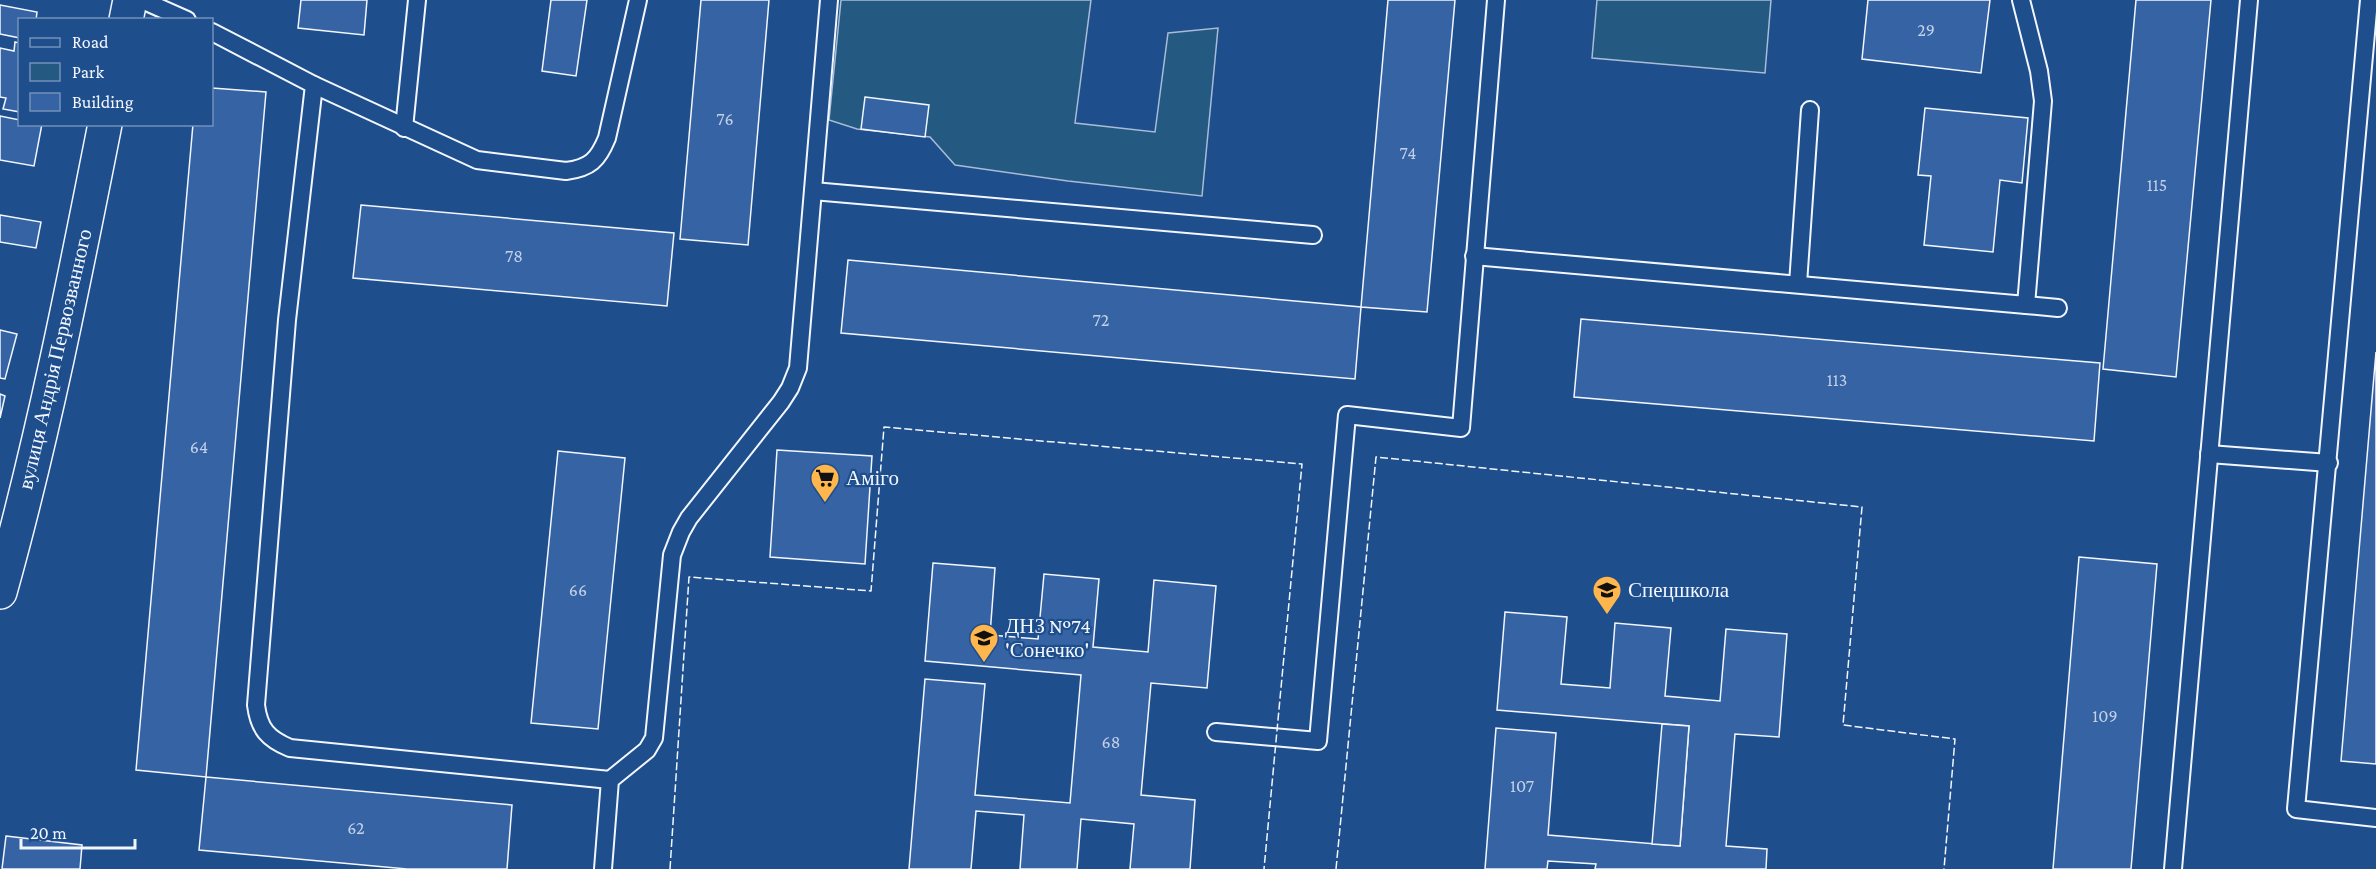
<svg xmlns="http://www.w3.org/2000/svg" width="2376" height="869" viewBox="0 0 2376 869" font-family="'Crimson Pro',serif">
<rect width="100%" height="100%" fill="#1f4e8c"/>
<g fill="#245a82" stroke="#a8bbd7" stroke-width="1.5">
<polygon points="841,0 1091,0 1075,123 1155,132 1168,33 1218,28 1202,196 1068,181 955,165 930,137 857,129 829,120"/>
<polygon points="1597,0 1771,0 1765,73 1592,58"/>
</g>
<g fill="#3563a3" stroke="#f2f6ff" stroke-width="1.5">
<polygon points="301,0 367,0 364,35 298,28"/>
<polygon points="551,0 587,0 576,76 542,71"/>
<polygon points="701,0 769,0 748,245 680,239"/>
<polygon points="1388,0 1455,0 1427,312 1361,307"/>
<polygon points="1868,0 1990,0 1981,73 1862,59"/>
<polygon points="2136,0 2211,0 2176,377 2103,369"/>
<polygon points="0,5 37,12 36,20 20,20 20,38 0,34"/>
<polygon points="15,42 20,43 20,112 3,109 6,98 0,97 0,48 14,51"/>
<polygon points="212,88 266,92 206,777 136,770 193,124 212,124"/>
<polygon points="865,97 929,105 925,137 861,129"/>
<polygon points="1925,108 2028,118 2022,183 2000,180 1993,252 1924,245 1931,176 1918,175"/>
<polygon points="0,116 20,120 20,124 42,124 34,166 0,160"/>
<polygon points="361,205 674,233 667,306 353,278"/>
<polygon points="0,215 41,222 36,248 0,242"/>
<polygon points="848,260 1361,307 1355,379 841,333"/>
<polygon points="1581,319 2100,363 2094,441 1574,397"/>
<polygon points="0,330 17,334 5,379 0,378"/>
<polygon points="2376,352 2376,764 2341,761"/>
<polygon points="0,394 5,396 0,418"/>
<polygon points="777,450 872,456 865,564 770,557"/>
<polygon points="558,451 625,458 598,729 531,723"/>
<polygon points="2079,557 2157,564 2131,869 2053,869"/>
<polygon points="933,563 995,568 990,635 1038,639 1044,574 1099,579 1093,647 1148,652 1154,580 1216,586 1207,688 1151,683 1141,795 1195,800 1190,869 1130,869 1134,824 1081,819 1077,869 1020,869 1024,815 976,811 971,869 909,869 925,679 985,684 975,795 1070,803 1081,675 925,661"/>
<polygon points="1505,612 1567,617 1561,684 1610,688 1615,623 1671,628 1665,696 1720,701 1726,629 1787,634 1779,737 1735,734 1726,846 1767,849 1766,869 1595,869 1596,864 1548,861 1547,869 1485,869 1496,728 1556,733 1548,835 1680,846 1689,726 1497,710"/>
<polygon points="1662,724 1689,726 1680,846 1652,844"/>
<polygon points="206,777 512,805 507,869 407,869 199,850"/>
<polygon points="6,836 82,845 80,869 2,869"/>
</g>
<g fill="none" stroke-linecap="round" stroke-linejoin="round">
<g stroke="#f2f6ff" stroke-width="20">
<g id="lane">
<polyline points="142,0 187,20"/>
<polyline points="2369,0 2296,809 2376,818"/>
<path d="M212,32L314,85L287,320L256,705C259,729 268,739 290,748L610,780"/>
<path d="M314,85L477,160L566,171C590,168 598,160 607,138L638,0"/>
<polyline points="404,128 417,0"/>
<polyline points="813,191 1313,235"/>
<polyline points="1474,256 2026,305 2043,101 2039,71 2021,0"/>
<polyline points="1798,284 1810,110"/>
<polyline points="2026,305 2058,308"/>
<polyline points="2209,454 2329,463"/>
<polyline points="1216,732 1318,741 1347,415 1461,428 1496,0"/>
<polyline points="603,869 610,780 647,750 654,738 672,555 681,532 689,518 781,402 790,388 798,368 829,0"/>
<polyline points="2173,869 2249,0"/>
</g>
</g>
<g stroke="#f2f6ff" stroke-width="36">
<g id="secondary">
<polyline points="126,20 130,0"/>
<path d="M0,592C43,438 74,281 105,124"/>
</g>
</g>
<use href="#lane" stroke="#1f4e8c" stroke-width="16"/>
<use href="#secondary" stroke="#1f4e8c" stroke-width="33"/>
<g stroke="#f2f6ff" stroke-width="1.5" stroke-dasharray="8 3" stroke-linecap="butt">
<polyline points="670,869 689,577 871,591 884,427 1302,464 1264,869"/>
<polyline points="1336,869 1376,457 1862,507 1843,725 1955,739 1944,869"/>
</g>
</g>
<defs>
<g id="supermarket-pin" transform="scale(1.5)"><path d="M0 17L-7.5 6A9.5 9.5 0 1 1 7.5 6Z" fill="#ffb74d" stroke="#1f4e8c"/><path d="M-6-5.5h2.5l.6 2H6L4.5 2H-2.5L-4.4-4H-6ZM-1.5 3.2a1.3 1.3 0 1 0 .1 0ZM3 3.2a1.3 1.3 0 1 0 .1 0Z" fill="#111"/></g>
<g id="school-pin" transform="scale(1.5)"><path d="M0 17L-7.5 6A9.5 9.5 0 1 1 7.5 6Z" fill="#ffb74d" stroke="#1f4e8c"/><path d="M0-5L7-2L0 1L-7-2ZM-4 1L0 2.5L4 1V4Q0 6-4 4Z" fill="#111"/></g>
</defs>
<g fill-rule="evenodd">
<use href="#supermarket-pin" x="825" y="478"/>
<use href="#school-pin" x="1607" y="590"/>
<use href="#school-pin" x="984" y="638"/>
</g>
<g text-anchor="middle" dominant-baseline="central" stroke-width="4.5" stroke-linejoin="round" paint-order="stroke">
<g font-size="18" fill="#c3d1e8">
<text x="1926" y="30">29</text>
<text x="725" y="119">76</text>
<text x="1408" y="153">74</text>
<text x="2157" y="185">115</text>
<text x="514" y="256">78</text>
<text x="1101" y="320">72</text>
<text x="1837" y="380">113</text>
<text x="199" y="447">64</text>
<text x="578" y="590">66</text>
<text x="2105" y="716">109</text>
<text x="1111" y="742">68</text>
<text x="1522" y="786">107</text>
<text x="356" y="828">62</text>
</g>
<g font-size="21" fill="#f2f6ff" stroke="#1f4e8c">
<text transform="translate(55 359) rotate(-77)">вулиця Андрія Первозванного</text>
</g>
<g font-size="21" fill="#f2f6ff" stroke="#1f4e8c" text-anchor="start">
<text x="846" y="478">Аміго</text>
<text x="1628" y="590">Спецшкола</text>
<text x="1005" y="626">ДНЗ №74<tspan x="1005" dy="24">'Сонечко'</tspan></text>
</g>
</g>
<rect x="18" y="18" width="195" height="108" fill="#1f4e8c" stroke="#7391ba" stroke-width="1.5"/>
<rect x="30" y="38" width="30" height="9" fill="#1f4e8c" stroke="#7391ba" stroke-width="1.5"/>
<text x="72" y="48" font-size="18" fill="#f2f6ff">Road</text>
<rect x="30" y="63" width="30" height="18" fill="#245a82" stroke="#7391ba" stroke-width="1.5"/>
<text x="72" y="78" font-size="18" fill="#f2f6ff">Park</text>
<rect x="30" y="93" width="30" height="18" fill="#3563a3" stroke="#7391ba" stroke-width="1.5"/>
<text x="72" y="108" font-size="18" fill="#f2f6ff">Building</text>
<path d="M21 839v9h114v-9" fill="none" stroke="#f2f6ff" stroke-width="3"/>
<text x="30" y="839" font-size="18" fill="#f2f6ff" stroke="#1f4e8c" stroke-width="4.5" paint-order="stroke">20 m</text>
</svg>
